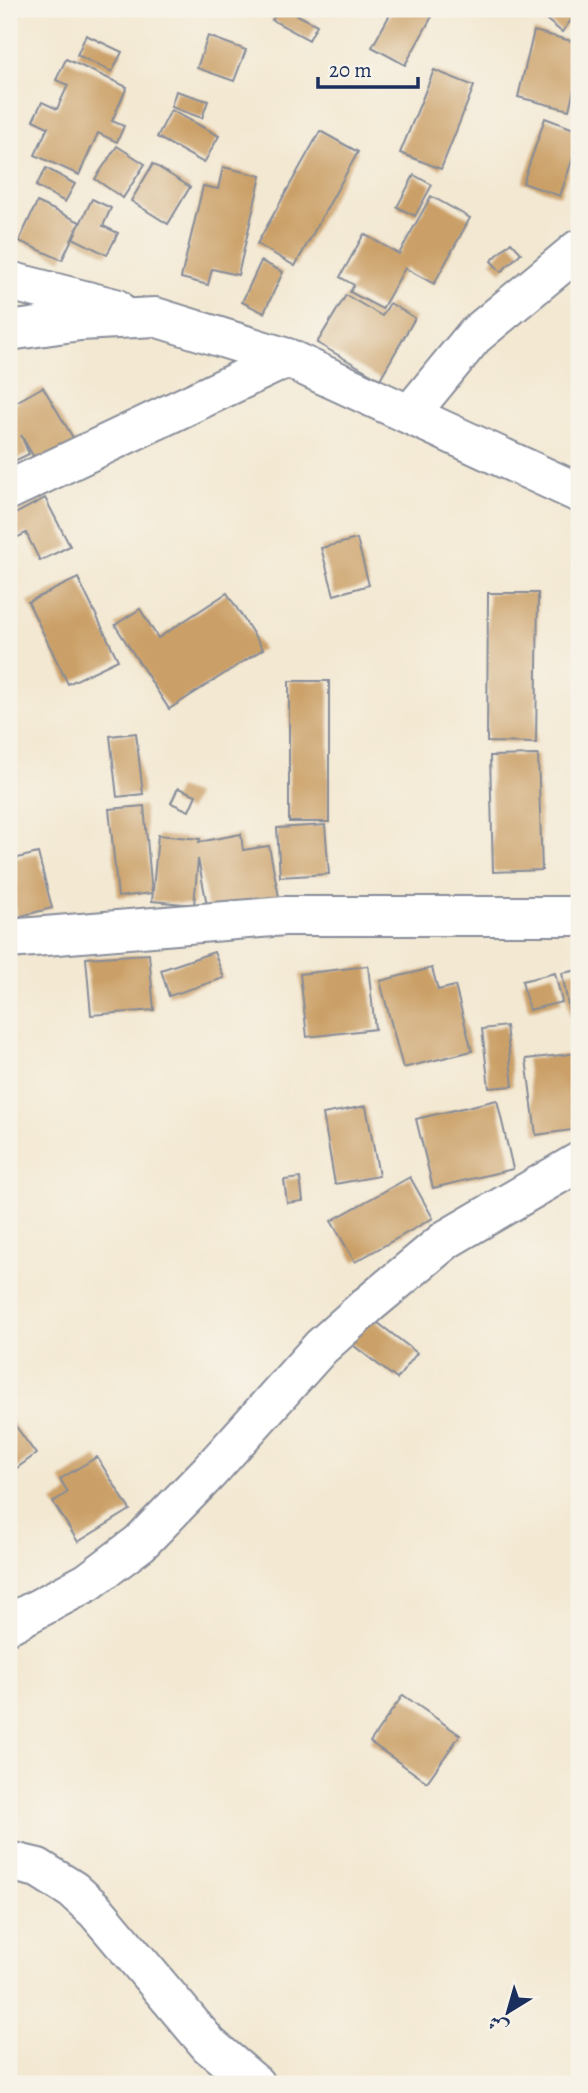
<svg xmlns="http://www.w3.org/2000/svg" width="588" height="2093" viewBox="0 0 588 2093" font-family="Alegreya,Amiri,serif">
<rect width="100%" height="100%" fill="#f7f3e8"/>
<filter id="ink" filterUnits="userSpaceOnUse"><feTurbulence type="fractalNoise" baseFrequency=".0143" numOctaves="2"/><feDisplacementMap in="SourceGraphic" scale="14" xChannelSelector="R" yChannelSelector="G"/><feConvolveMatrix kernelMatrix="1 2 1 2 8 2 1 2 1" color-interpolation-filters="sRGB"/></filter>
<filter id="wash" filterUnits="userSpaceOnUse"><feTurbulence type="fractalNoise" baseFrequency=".00686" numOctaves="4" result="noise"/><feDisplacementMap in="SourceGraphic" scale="28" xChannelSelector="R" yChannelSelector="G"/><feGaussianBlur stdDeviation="1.57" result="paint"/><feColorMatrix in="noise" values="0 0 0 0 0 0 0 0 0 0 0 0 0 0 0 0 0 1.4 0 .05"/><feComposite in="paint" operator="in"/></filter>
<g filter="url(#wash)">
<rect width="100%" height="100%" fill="#f3e8d2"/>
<g id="blocks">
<g fill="#cba067">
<polygon points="279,9 286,9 317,25 309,40 272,20"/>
<polygon points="393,9 435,11 405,65 372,47"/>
<polygon points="539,9 575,9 578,11 562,32 537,12"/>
<polygon points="534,31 579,43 579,69 569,110 518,97"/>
<polygon points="86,35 122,52 112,72 77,55"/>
<polygon points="208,36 246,50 234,81 197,68"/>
<polygon points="66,59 127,87 112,121 124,126 117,142 98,133 79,175 35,155 48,127 33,120 42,102 57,109 68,85 56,80"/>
<polygon points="434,70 474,86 441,169 400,153"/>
<polygon points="176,91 208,101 202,118 171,107"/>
<polygon points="171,110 219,136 204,163 157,137"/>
<polygon points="545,118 579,131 579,140 560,196 523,183"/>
<polygon points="320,131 358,152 295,266 257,244"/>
<polygon points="117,146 145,164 123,198 95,179"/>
<polygon points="153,164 190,187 168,224 131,201"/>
<polygon points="223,167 261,176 238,275 212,269 208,285 181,278 203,186 218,189"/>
<polygon points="46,168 75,184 65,202 36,186"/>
<polygon points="414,175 432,185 415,216 397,207"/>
<polygon points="431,196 470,218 434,284 405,268 382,309 350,292 354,285 340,277 364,234 399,254"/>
<polygon points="92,199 111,208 103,226 118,233 107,255 73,238"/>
<polygon points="37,202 80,222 62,260 19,241"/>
<polygon points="511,242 521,253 501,272 491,261"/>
<polygon points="261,261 283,272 264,313 242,302"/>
<polygon points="346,295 382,316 390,303 415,318 380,379 317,343"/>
<polygon points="43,387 85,458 47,480 21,435 29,454 14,461 25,484 9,492 9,406"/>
<polygon points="45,498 70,546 40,561 26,533 14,539 9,529 9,517"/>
<polygon points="357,539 369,585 334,595 321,548"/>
<polygon points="78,578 118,660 68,684 28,602"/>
<polygon points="227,593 263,649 169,709 115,625 140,609 158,638"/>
<polygon points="488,593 538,593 536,743 487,742"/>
<rect x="289" y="681" width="40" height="141"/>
<polygon points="136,733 143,794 117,797 110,736"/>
<polygon points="538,755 542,870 493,872 490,756"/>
<polygon points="577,755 579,755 579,791 576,791"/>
<polygon points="178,788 196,795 189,811 171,803"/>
<polygon points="144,806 152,893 118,897 109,809"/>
<polygon points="325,825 329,874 280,877 277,828"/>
<polygon points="241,834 243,850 269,846 279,897 208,910 198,859 194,905 152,901 158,835 200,839 199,842"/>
<polygon points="38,853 52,908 17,917 9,885 9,860"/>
<polygon points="214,952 224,978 169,996 161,970"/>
<polygon points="149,954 154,1010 91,1015 86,958"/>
<polygon points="368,966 375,1029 307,1037 300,974"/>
<polygon points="432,968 438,990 455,986 472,1051 403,1068 380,981"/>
<polygon points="579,970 579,1026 572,1027 562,973"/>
<polygon points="555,973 562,1002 529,1010 522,981"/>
<polygon points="506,1026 513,1086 489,1088 482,1029"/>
<polygon points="579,1053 579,1129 536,1135 526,1059"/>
<polygon points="497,1100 513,1169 433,1188 416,1119"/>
<polygon points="366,1106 379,1176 335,1184 323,1114"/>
<polygon points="410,1177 433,1218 355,1262 331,1221"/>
<polygon points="300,1178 303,1201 287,1203 284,1180"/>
<polygon points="369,1316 417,1353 397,1379 349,1342"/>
<polygon points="9,1417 36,1454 14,1470 9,1463"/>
<polygon points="97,1457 130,1510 78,1542 53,1502 68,1492 60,1479"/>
<polygon points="403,1695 460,1735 427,1782 370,1742"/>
</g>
</g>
</g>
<g filter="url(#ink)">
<use href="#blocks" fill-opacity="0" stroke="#878c98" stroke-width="2"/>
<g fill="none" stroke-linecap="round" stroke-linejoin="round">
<g stroke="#878c98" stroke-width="42">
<g id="minor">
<polyline points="9,281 115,308"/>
<polyline points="9,331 80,321 155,317 287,358 579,493"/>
<polyline points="410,414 474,336 579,249"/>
<polyline points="9,490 287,358"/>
<polyline points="9,939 285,916 579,916"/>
<polyline points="9,1624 88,1582 140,1543 209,1472 321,1347 369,1304 447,1239 579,1162"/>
<polyline points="9,1861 38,1868 73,1890 96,1911 209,2045 255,2084"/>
</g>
</g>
<use href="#minor" stroke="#fff" stroke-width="38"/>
</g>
</g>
<rect width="588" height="2093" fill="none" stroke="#f7f3e8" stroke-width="35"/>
<g transform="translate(508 2012) rotate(217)" stroke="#f7f3e8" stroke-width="5" paint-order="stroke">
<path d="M0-5L12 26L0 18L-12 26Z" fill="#1b2f5e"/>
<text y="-10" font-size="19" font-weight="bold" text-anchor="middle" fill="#1b2f5e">ش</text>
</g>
<path d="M318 77v10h100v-10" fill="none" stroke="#1b2f5e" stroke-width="3.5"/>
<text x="329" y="77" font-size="21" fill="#1b2f5e" stroke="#f7f3e8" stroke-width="5" paint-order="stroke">20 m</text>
</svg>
